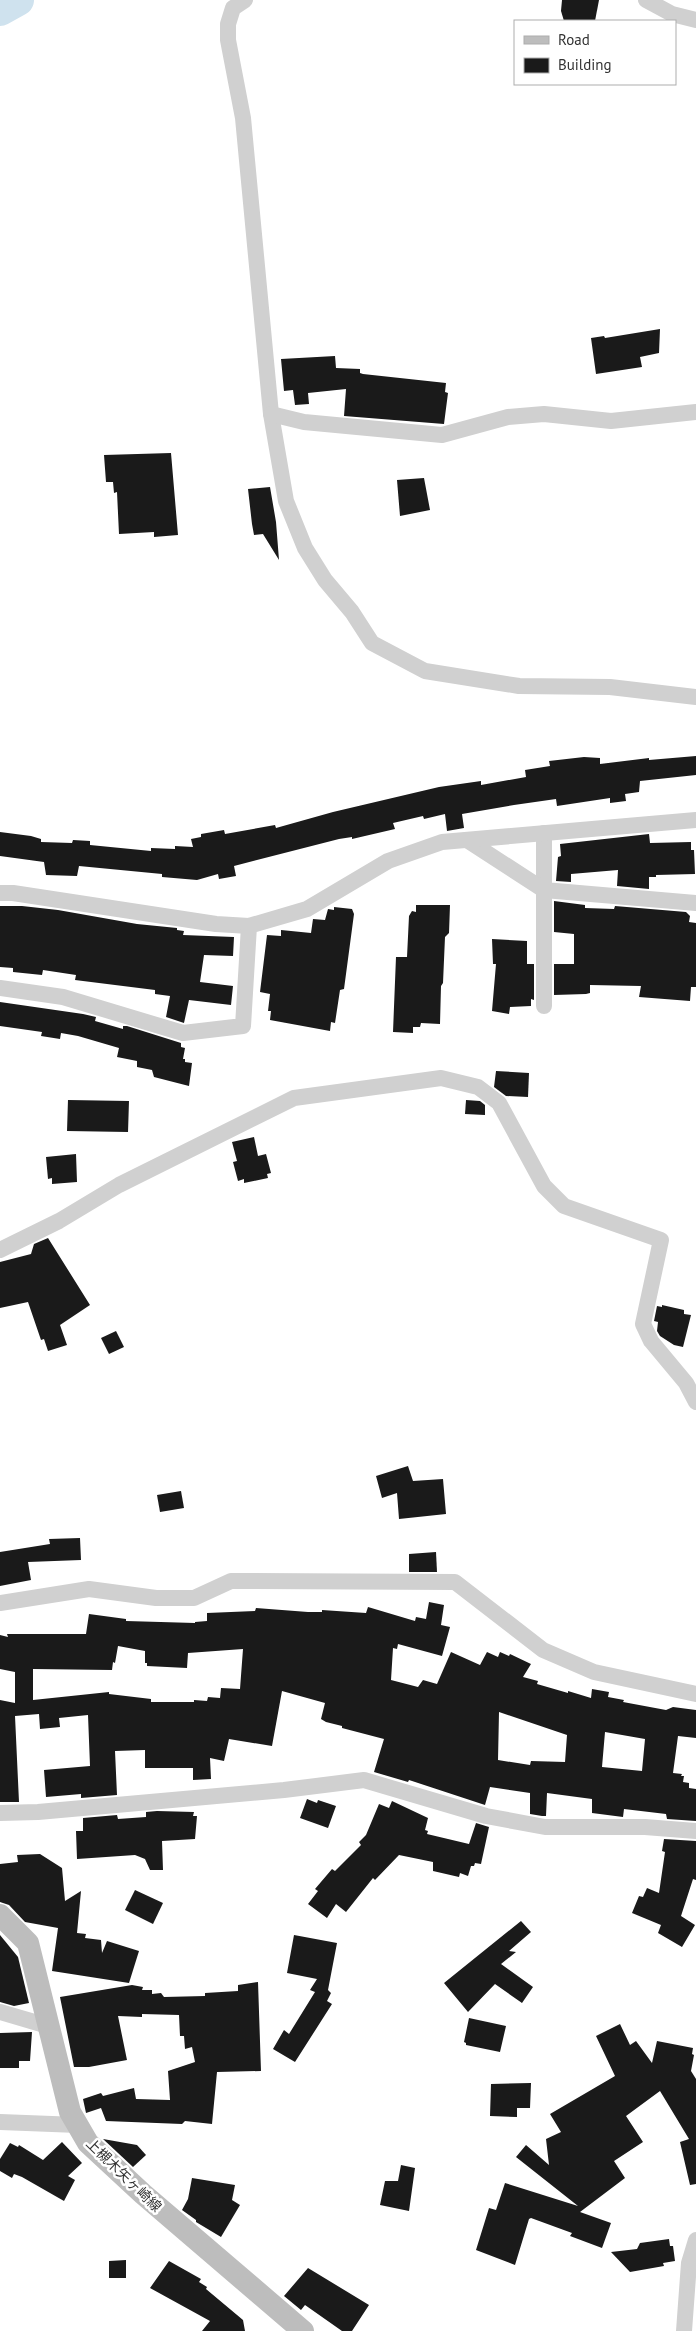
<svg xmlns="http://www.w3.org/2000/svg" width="696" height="2331" viewBox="0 0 696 2331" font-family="'PT Sans','Noto Sans JP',sans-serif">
<rect width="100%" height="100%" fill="#fff"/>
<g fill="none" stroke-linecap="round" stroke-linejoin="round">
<polyline stroke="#cfe2ee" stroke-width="32" points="0,10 18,0"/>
</g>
<g fill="#1a1a1a" fill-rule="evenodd">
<polygon points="562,0 599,0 595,21 564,21 561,11"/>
<polygon points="660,329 659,353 640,357 642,367 596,374 591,338 604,336 605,338"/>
<polygon points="335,356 336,368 360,369 360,373 363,374 446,383 445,392 448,393 444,424 344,416 346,389 308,393 309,404 295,405 293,390 284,391 281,359"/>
<polygon points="171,453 178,535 154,537 154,532 119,534 117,492 114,493 113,482 106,482 104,455"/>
<polygon points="424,478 430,510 400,516 397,480"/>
<polygon points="270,487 276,522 279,560 263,534 254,535 252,524 248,489"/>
<polygon points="696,756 696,775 640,781 639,792 625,794 626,801 610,803 610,798 557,806 556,799 514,805 462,814 464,828 447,831 445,814 424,819 423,816 393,823 395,829 352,839 352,837 339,839 234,866 236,876 219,879 218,874 197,880 162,877 162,874 79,866 77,876 46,875 44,862 0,856 0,832 31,836 41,839 41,842 72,843 73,840 90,841 90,845 151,851 151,848 175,849 175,846 193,847 191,839 201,837 201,834 224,830 225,834 275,825 276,828 333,812 439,787 481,781 481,785 526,777 525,770 550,766 549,761 584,757 600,758 600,764 649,758 649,760"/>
<polygon points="649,834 650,843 691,842 691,850 694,850 695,874 656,875 656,877 649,877 649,889 617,886 618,870 571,874 571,882 556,881 558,857 561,856 560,844"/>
<polygon points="554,901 585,905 585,908 614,909 615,906 686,912 690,916 689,922 696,923 696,987 691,987 690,1001 639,997 641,986 590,985 590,993 586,994 554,995 554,964 574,964 574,934 554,932"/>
<polygon points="416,905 450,905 449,933 445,937 443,983 441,986 440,1024 421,1023 420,1027 413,1027 413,1033 393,1032 396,957 407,957 409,916 412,911 416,912"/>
<polygon points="0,906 22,906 58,910 137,924 177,928 177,930 184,931 183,935 234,937 233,956 204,955 200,982 233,986 231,1005 189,1000 184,1023 166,1017 170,996 155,994 155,990 75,980 76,975 43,970 42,975 13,972 13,968 0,967"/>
<polygon points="334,907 352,909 354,914 344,989 340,990 335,1023 331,1022 330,1031 270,1020 271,1011 268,1011 270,994 260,992 267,935 281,936 281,930 311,933 313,919 325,920 328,909 334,910"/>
<polygon points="492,939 527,941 527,964 534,964 534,1000 531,999 531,1006 510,1007 509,1014 492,1011 496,964 493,964"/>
<polygon points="0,1002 83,1014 96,1017 95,1021 123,1029 123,1026 127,1026 181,1043 181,1047 185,1048 183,1059 185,1059 185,1062 192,1063 189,1086 154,1077 152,1070 137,1067 137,1061 117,1057 119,1048 78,1036 61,1033 60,1039 41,1036 42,1032 0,1026"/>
<polygon points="496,1071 529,1073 528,1097 506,1096 494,1087"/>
<polygon points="68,1100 129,1101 128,1132 67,1131"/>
<polygon points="466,1100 480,1101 485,1105 485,1115 465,1114"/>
<polygon points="254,1137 258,1156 266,1154 271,1173 267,1174 268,1178 244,1183 244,1179 238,1181 233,1162 237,1161 232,1142"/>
<polygon points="76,1154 77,1182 52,1184 52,1178 48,1179 46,1157"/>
<polygon points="48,1238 90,1305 60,1325 67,1345 48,1351 44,1339 41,1340 28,1302 0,1308 0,1262 31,1254 34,1244"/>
<polygon points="662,1305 684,1310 684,1314 691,1315 683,1347 674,1345 660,1336 657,1331 658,1322 654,1321 657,1306 662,1307"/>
<polygon points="116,1331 124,1347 109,1354 101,1338"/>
<polygon points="408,1466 413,1481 443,1479 446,1514 399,1519 397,1493 382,1498 376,1476"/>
<polygon points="181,1491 184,1508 160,1512 157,1495"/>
<polygon points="80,1538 81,1560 28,1562 31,1580 0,1586 0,1552 50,1544 49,1539"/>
<polygon points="436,1552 437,1572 409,1572 409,1554"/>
<path d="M429,1602L444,1605L441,1625L450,1627L442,1656L398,1644L397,1649L393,1648L391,1680L418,1687L423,1680L437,1684L451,1652L480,1665L487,1652L498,1657L500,1652L509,1656L510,1654L531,1664L523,1677L538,1681L537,1684L568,1693V1691L591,1698L592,1689L609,1692L608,1697L624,1700L623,1702L666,1710L673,1707L696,1710V1738L678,1736L673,1773L682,1774L681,1776H684L683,1782L689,1783V1788L696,1789V1821L667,1819L666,1814L624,1809L623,1817L592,1813V1799L547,1793L546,1816H542L530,1814V1793L490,1787L485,1805L409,1780L408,1782L374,1772L384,1739L342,1728V1726L326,1722L321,1719L325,1703L282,1691L272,1746L229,1739L224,1761L210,1758L211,1779L193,1780V1768H145V1750L115,1751L117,1795L81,1798V1794L46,1797L44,1770L90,1766L88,1715L59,1718L60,1727L40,1729L39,1714L15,1716L19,1802H0V1700L15,1703V1672L0,1669V1635L8,1637L7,1634H86L89,1614L126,1619V1621L195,1623V1622L207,1621V1613L255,1611L256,1608L308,1612H322V1610L366,1613L368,1607L415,1621L416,1617L426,1619ZM118,1646L145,1651V1663H147V1666L187,1668L188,1653L243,1649L240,1689L221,1688L220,1698L208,1697L207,1701L194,1700V1702H151V1699L109,1694V1692L33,1700V1669L112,1670L113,1662L115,1663ZM499,1712L567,1735L565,1762L531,1761L530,1765L498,1760ZM605,1732L645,1739L642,1771L602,1767Z"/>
<polygon points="307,1799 317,1803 318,1800 336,1806 328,1828 300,1818"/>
<polygon points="392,1801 428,1818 425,1830 428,1831 427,1834 469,1844 476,1823 489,1827 481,1864 475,1863 474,1866 471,1866 468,1876 460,1873 459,1877 433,1871 433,1862 399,1855 375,1880 373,1878 346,1912 336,1904 327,1918 308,1904 318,1891 315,1889 332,1869 335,1871 361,1845 359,1842 366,1835 379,1804 389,1808"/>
<polygon points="157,1811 194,1812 193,1816 197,1816 195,1839 162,1841 163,1870 150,1870 145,1859 135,1855 77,1859 76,1831 83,1831 83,1818 117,1815 118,1819 146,1817 146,1812"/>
<polygon points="664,1839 696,1841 696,1880 693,1879 681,1916 695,1925 682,1947 658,1933 661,1925 632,1913 639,1896 643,1897 647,1888 659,1893 665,1852 662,1851"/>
<polygon points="40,1854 62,1868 65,1901 81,1891 77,1933 86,1934 85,1938 101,1940 102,1953 107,1941 139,1951 129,1983 52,1971 58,1928 25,1922 9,1905 0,1902 0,1864 18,1862 17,1855"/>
<polygon points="135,1890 163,1903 153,1924 125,1910"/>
<polygon points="521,1921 531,1932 509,1951 516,1952 501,1964 533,1987 522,2003 495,1984 468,2012 444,1983"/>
<polygon points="0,1935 18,1957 29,2003 14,2006 0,2002"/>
<polygon points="294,1935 337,1943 328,1990 331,1993 327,2001 332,2004 295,2062 273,2049 284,2030 289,2034 315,1992 310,1990 317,1979 287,1973"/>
<polygon points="258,1982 261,2071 217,2072 212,2124 185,2121 182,2124 106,2121 101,2108 86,2113 83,2099 101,2093 103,2096 134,2088 136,2099 170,2100 168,2071 195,2062 192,2047 185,2049 184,2036 180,2036 179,2015 142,2014 142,2017 118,2016 127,2060 89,2067 74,2067 60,1997 132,1985 143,1987 142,1990 152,1990 152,1994 161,1993 164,1997 205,1996 205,1993 238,1991 238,1985"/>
<polygon points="469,2018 506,2026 500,2052 466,2045 466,2043 464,2042"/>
<polygon points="620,2024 630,2045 636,2041 652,2063 657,2041 693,2048 692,2054 694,2055 691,2071 696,2079 696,2184 690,2185 680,2142 689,2139 660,2091 626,2116 643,2142 614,2161 625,2178 580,2212 611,2223 602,2248 570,2236 572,2233 531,2218 529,2219 515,2265 476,2250 489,2208 496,2210 505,2183 578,2206 516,2157 526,2145 549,2165 546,2139 561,2132 550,2114 615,2076 596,2036"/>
<polygon points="32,2032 30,2061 19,2061 19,2068 0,2068 0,2033"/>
<polygon points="531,2083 530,2108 517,2108 517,2117 490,2116 491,2084"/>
<polygon points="103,2139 137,2145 146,2155 133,2167"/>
<polygon points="62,2142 82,2163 68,2176 75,2180 64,2201 22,2177 14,2174 12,2178 0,2171 0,2159 10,2143 18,2147 19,2145 43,2160"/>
<polygon points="401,2165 415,2168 409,2211 380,2205 385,2181 398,2181"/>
<polygon points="192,2178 235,2185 232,2200 240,2205 221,2237 196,2222 196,2220 182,2210 188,2199"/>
<polygon points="669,2239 670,2246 673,2246 675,2261 663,2263 664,2266 630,2272 611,2252 637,2249 640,2243"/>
<polygon points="126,2260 126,2278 109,2278 109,2261"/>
<polygon points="169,2261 201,2279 199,2282 207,2287 206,2289 243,2320 245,2331 202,2331 210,2321 150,2288"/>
<polygon points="308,2268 369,2305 352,2331 342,2331 305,2305 301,2310 284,2296"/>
</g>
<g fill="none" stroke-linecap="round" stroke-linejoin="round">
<g stroke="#d0d0d0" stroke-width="16">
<polyline points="245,0 233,8 228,24 228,40 243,118 271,414 286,501 305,548 325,580 352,612 372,643 425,671 519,686 610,687 696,697"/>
<polyline points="646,0 672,14 696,20"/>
<polyline points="271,414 304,422 442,435 508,417 544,414 611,421 696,412"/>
<polyline points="544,833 544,890 696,903"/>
<polyline points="467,840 544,890 544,1006"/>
<polyline points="0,893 13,893 216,924 249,926 307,909 388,861 442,842 696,820"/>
<polyline points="0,988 63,997 183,1033 243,1026 249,926"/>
<polyline points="0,1250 59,1221 119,1185 294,1098 441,1078 478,1087 499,1103 544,1186 564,1206 661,1240 643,1324 651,1341 686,1383 696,1402"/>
<polyline points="0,1603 89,1589 156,1598 194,1598 231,1581 455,1582 543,1650 594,1672 696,1694"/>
<polyline points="0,1813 38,1812 284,1790 364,1780 486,1816 545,1827 645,1827 696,1831"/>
<polyline points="0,2012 48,2026"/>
<polyline points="0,2122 78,2125"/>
<polyline points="684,2331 689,2263 696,2240"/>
</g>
<polyline stroke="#bdbdbd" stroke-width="22" points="0,1915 28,1943 70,2112 88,2143 143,2194 303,2331"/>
</g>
<g text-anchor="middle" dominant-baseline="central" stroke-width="5" stroke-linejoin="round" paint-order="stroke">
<g font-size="14" fill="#333" stroke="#fff">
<text transform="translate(124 2175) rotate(44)">上槻木矢ヶ崎線</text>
</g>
</g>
<rect x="514" y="20" width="162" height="65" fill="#ffffff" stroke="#adadad"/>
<rect x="524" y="36" width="25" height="8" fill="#bdbdbd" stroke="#adadad"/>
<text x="558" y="45" font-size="15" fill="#333333">Road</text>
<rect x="524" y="58" width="25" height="15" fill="#1a1a1a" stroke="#adadad"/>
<text x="558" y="70" font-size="15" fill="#333333">Building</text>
</svg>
